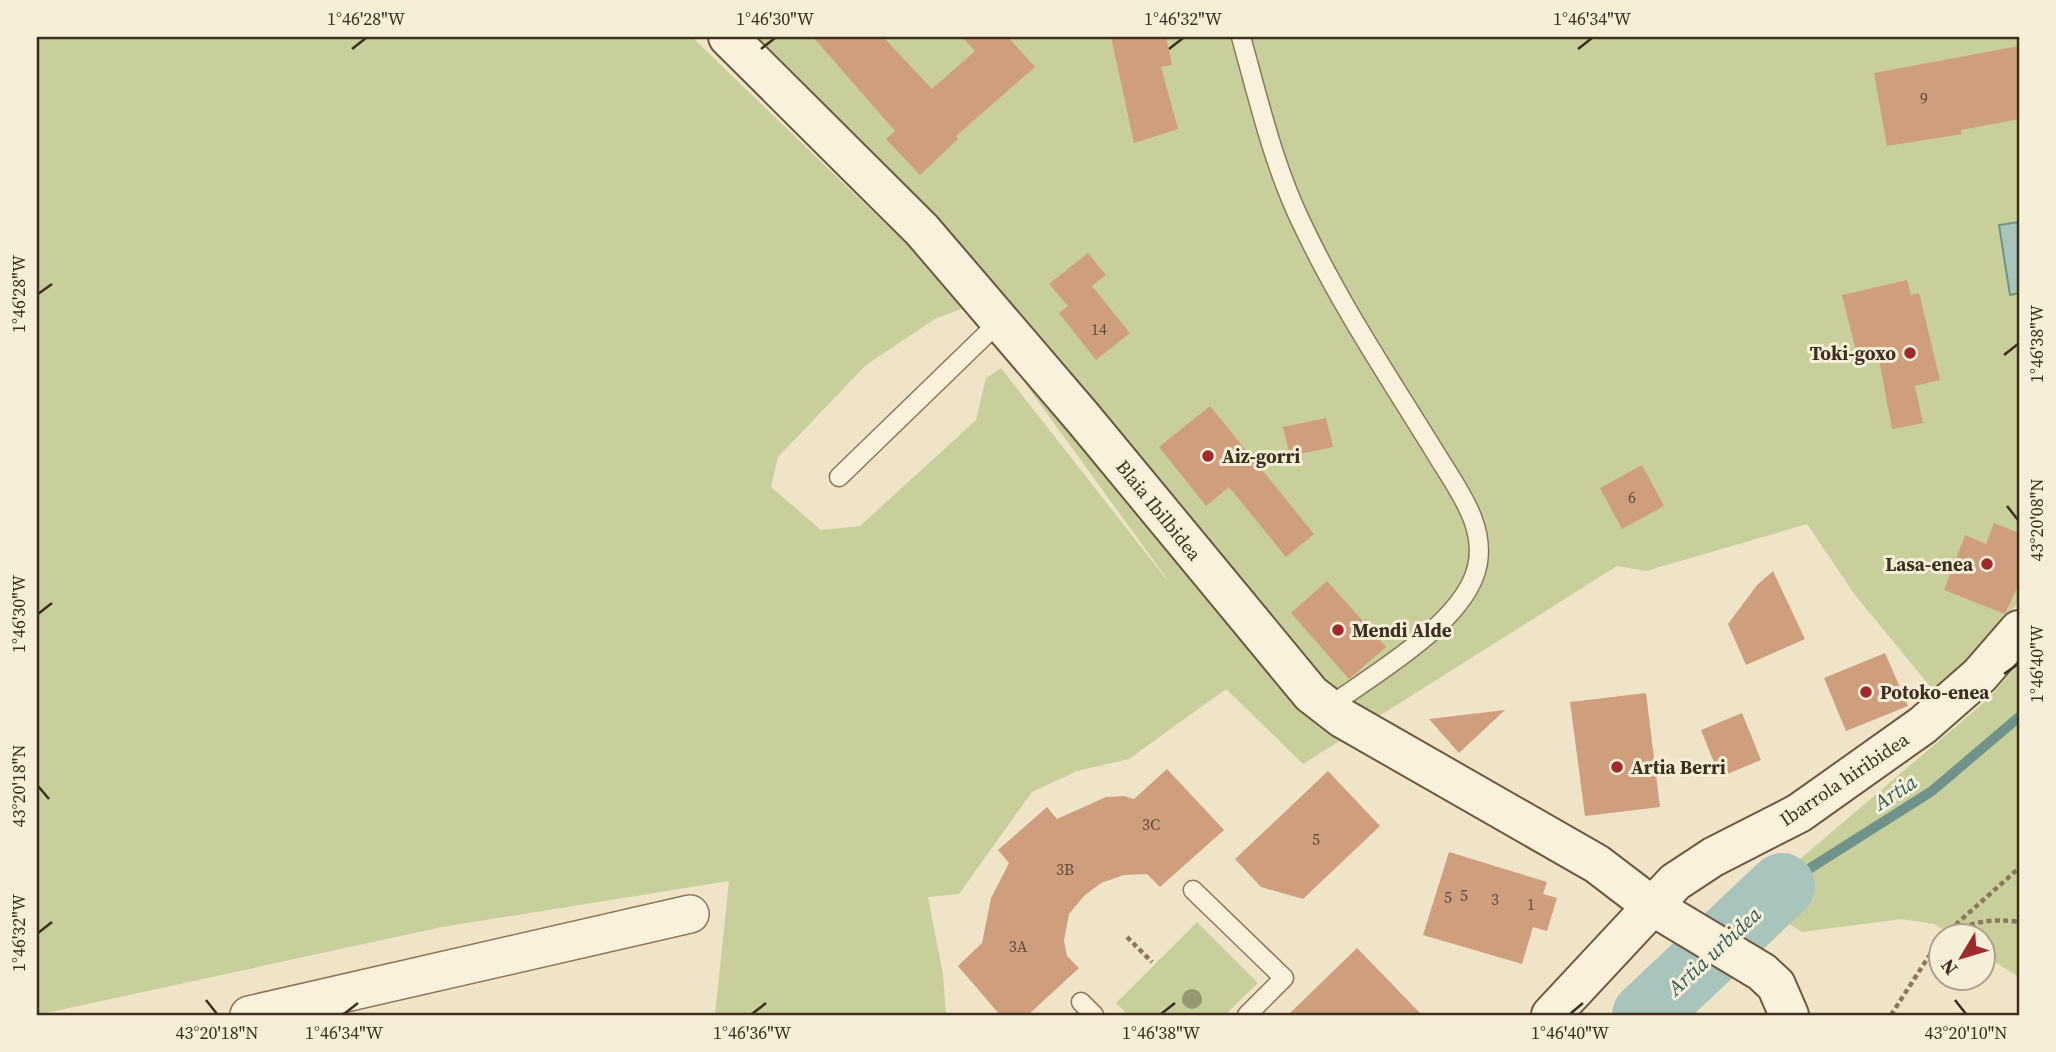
<svg xmlns="http://www.w3.org/2000/svg" width="2056" height="1052" viewBox="0 0 2056 1052" font-family="'Source Serif 4',serif">
<rect width="100%" height="100%" fill="#f0e4c8"/>
<g fill="#c9cf9b" fill-rule="evenodd">
<path d="M37,37H692L927,264L712,37H2019V602L1937,695L1855,595L1807,524L1646,571L1617,566L1303,764L1226,689L1129,759L1077,771L1032,792L959,894L928,897L943,974L946,1015H715L729,881L442,927L37,1015ZM969,306L1167,579V580L1001,368L986,378L976,420L860,526L821,530L771,487L778,457L866,365L935,319Z"/>
<polygon points="2019,663 2019,977 1983,955 1982,936 1954,936 1934,924 1902,919 1802,932 1752,900 1988,699"/>
<polygon points="1197,922 1258,983 1225,1015 1128,1015 1116,1003"/>
</g>
<polygon fill="#a9c4bc" stroke="#6f938a" stroke-width="2" points="2019,222 2019,293 2010,295 1999,225"/>
<g fill="none" stroke-linecap="round" stroke-linejoin="round">
<polyline stroke="#6f938a" stroke-width="10" points="1782,886 1932,791 2019,717"/>
<polyline stroke="#a9c4bc" stroke-width="66" points="1645,1015 1782,886"/>
</g>
<g fill="#cf9f7d">
<polygon points="813,37 883,37 932,89 975,51 962,37 1008,37 1035,67 956,136 958,139 920,175 886,139 895,131"/>
<polygon points="1111,37 1166,37 1172,65 1161,67 1178,129 1134,143"/>
<polygon points="2019,46 2019,119 1961,130 1962,134 1887,146 1874,73"/>
<polygon points="1088,253 1106,275 1092,286 1130,333 1096,360 1059,313 1068,306 1049,284"/>
<polygon points="1907,280 1911,295 1919,293 1940,380 1915,386 1923,423 1892,429 1878,354 1858,359 1842,295"/>
<polygon points="1210,406 1314,534 1286,557 1229,487 1206,506 1159,447"/>
<polygon points="1326,418 1333,447 1290,456 1283,427"/>
<polygon points="1642,465 1664,506 1622,529 1600,488"/>
<polygon points="1994,523 2019,533 2019,584 2005,614 1944,590 1965,535 1986,544"/>
<polygon points="1773,571 1805,639 1746,665 1728,624 1757,585"/>
<polygon points="1327,581 1386,647 1349,679 1291,613"/>
<polygon points="1885,653 1908,706 1846,731 1824,678"/>
<polygon points="1646,693 1660,807 1585,816 1570,702"/>
<polygon points="1505,710 1459,753 1429,719"/>
<polygon points="1742,713 1761,760 1720,777 1701,730"/>
<polygon points="1167,769 1224,830 1160,887 1147,874 1124,875 1101,883 1084,896 1069,914 1064,941 1067,956 1079,968 1028,1015 1000,1015 958,966 982,943 991,898 1009,863 998,850 1047,807 1057,819 1106,797 1124,796 1134,799"/>
<polygon points="1328,771 1380,826 1303,899 1261,887 1235,859"/>
<polygon points="1449,852 1547,882 1543,894 1557,898 1547,931 1533,927 1522,964 1423,935"/>
<polygon points="1357,948 1422,1015 1288,1015"/>
</g>
<g fill="none" stroke-linecap="round" stroke-linejoin="round">
<g stroke="#8d765c" stroke-width="21">
<g id="lane">
<path d="M1241,37C1259,101 1274,168 1304,228C1342,308 1392,382 1438,457C1459,491 1490,531 1475,574C1457,627 1371,676 1327,708"/>
<polyline points="839,477 1001,320"/>
<polyline points="1193,890 1284,978 1247,1015"/>
<polyline points="1081,1002 1094,1015"/>
</g>
</g>
<g stroke="#8d765c" stroke-width="40">
<polyline id="street" points="249,1015 690,914"/>
</g>
<g stroke="#6f573f" stroke-width="42">
<g id="secondary">
<polyline points="728,37 922,230 1083,418 1311,694 1342,718 1597,864 1652,906 1762,972 1776,985 1789,1015"/>
<polyline points="1551,1015 1675,882 1713,857 1799,813 1923,725 1980,675 2019,630"/>
</g>
</g>
<g stroke="#8d765c" stroke-width="4.5" stroke-dasharray="5 3.5" stroke-linecap="butt">
<polyline points="1943,936 2019,868"/>
<path d="M1947,936C1972,921 1991,918 2019,922"/>
<polyline points="1127,937 1152,962"/>
<polyline points="1891,1015 1940,939"/>
</g>
<use href="#lane" stroke="#faf1dc" stroke-width="18"/>
<use href="#street" stroke="#faf1dc" stroke-width="37"/>
<use href="#secondary" stroke="#faf1dc" stroke-width="38"/>
</g>
<circle fill="#96986f" cx="1192" cy="999" r="10"/>
<path fill="none" stroke="#3d2e20" stroke-width="2.5" d="M352,49L366,38M761,49L775,38M1169,49L1183,38M1578,49L1592,38M38,294L52,284M2004,355L2018,344M2007,506L2018,520M38,614L52,603M2004,674L2018,664M38,786L49,799M38,933L52,922M206,1000L217,1014M1955,1000L1966,1014M344,1014L358,1003M752,1014L766,1003M1161,1014L1175,1003M1570,1014L1583,1003"/>
<g fill="#9e2a2b" stroke="#f7eed8" stroke-width="2.5">
<circle cx="1910" cy="353" r="7"/>
<circle cx="1208" cy="456" r="7"/>
<circle cx="1987" cy="564" r="7"/>
<circle cx="1338" cy="630" r="7"/>
<circle cx="1866" cy="692" r="7"/>
<circle cx="1617" cy="767" r="7"/>
</g>
<g text-anchor="middle" dominant-baseline="central" stroke-width="6" stroke-linejoin="round" paint-order="stroke">
<g font-size="16" fill="#624a37">
<text x="1924" y="98">9</text>
<text x="1099" y="329">14</text>
<text x="1632" y="497">6</text>
<text x="1151" y="824">3C</text>
<text x="1316" y="839">5</text>
<text x="1065" y="869">3B</text>
<text x="1464" y="895">5</text>
<text x="1448" y="897">5</text>
<text x="1495" y="899">3</text>
<text x="1531" y="904">1</text>
<text x="1018" y="946">3A</text>
</g>
<g font-size="19" font-weight="bold" fill="#3d2e20" stroke="#f7eed8" text-anchor="start">
<text x="1896" y="353" text-anchor="end">Toki-goxo</text>
<text x="1222" y="456">Aiz-gorri</text>
<text x="1973" y="564" text-anchor="end">Lasa-enea</text>
<text x="1352" y="630">Mendi Alde</text>
<text x="1880" y="692">Potoko-enea</text>
<text x="1631" y="767">Artia Berri</text>
</g>
<g font-size="19" fill="#3d2e20" stroke="#f7eed8">
<text transform="translate(1159 510) rotate(51)">Blaia Ibilbidea</text>
<text transform="translate(1844 779) rotate(-34)">Ibarrola hiribidea</text>
</g>
<g font-size="21" font-style="italic" fill="#2f5d5a" stroke="#f7eed8">
<text transform="translate(1895 792) rotate(-33)">Artia</text>
<text transform="translate(1714 951) rotate(-43)">Artia urbidea</text>
</g>
</g>
<rect width="2056" height="1052" fill="none" stroke="#f7eed8" stroke-width="77"/>
<g transform="translate(1962 957) rotate(232)"><circle r="33" fill="#f7eed8" stroke="#ada18e" stroke-width="2"/>
<path d="M0-5L12 26L0 18L-12 26Z" fill="#9e2a2b"/>
<text y="-10" font-size="19" font-weight="bold" text-anchor="middle" fill="#3d2e20">N</text>
</g>
<rect x="38" y="38" width="1980" height="976" fill="none" stroke="#3d2e20" stroke-width="2.5"/>
<g font-size="18" text-anchor="middle" fill="#3d2e20">
<text x="366" y="25">1°46'28"W</text>
<text x="775" y="25">1°46'30"W</text>
<text x="1183" y="25">1°46'32"W</text>
<text x="1592" y="25">1°46'34"W</text>
<text transform="translate(19 294) rotate(-90)" y="6">1°46'28"W</text>
<text transform="translate(2037 344) rotate(-90)" y="6">1°46'38"W</text>
<text transform="translate(2037 520) rotate(-90)" y="6">43°20'08"N</text>
<text transform="translate(19 614) rotate(-90)" y="6">1°46'30"W</text>
<text transform="translate(2037 664) rotate(-90)" y="6">1°46'40"W</text>
<text transform="translate(19 786) rotate(-90)" y="6">43°20'18"N</text>
<text transform="translate(19 933) rotate(-90)" y="6">1°46'32"W</text>
<text x="217" y="1039">43°20'18"N</text>
<text x="344" y="1039">1°46'34"W</text>
<text x="752" y="1039">1°46'36"W</text>
<text x="1161" y="1039">1°46'38"W</text>
<text x="1570" y="1039">1°46'40"W</text>
<text x="1966" y="1039">43°20'10"N</text>
</g>
</svg>
